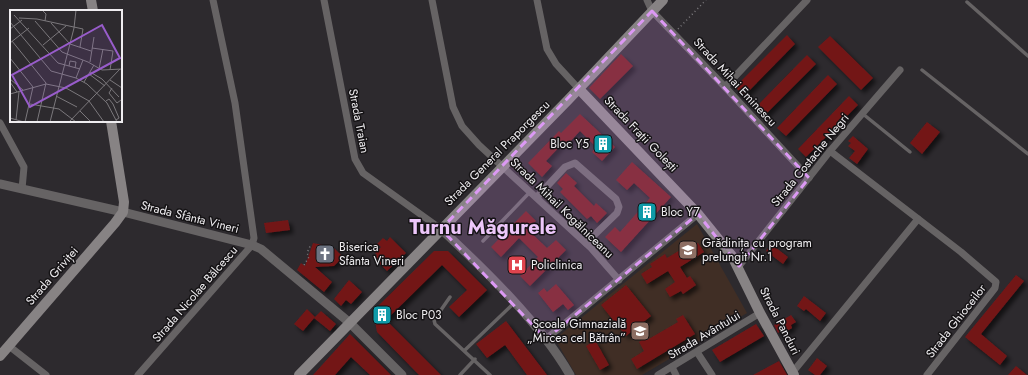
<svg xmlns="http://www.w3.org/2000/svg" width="1028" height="375" viewBox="0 0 1028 375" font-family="Jost,sans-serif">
<defs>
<filter id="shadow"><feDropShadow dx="3.5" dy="3.5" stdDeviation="2" flood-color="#0009"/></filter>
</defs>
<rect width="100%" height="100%" fill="#2d2a2e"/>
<polygon fill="#402e25" points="697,224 747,313 642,375 576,375 555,339"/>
<g fill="#731619" filter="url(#shadow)">
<polygon points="787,35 795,44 744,96 735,87"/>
<polygon points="830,36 873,78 861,90 818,47"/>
<polygon points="621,54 633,66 600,99 589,88"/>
<polygon points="807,55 816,64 764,116 756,107"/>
<polygon points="828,75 837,84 786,136 777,128"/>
<polygon points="849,96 858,105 806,157 798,149"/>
<polygon points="580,114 615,147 602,161 592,152 596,147 580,131 566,146 563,143 546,161 552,166 542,177 528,163 559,131 561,133"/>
<polygon points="927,122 940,132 922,154 910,143"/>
<polygon points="853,136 868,149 857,164 849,158 855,151 848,146 851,143 848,141"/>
<polygon points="632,162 671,197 621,252 605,237 615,227 620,232 650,198 634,183 627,190 616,180"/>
<polygon points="566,173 577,183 574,186 594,206 596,203 607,213 597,223 591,216 587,219 560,192 563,189 557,183"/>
<polygon points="526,211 536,221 527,229 547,248 556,240 566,250 530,286 520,276 538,257 519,238 501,257 491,247"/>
<polygon points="288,220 290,230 266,233 264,223"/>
<polygon points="390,237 406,253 387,271 374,258 377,255 375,253 381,247 377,244 383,238 387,241"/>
<polygon points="313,243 333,247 341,255 340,260 334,266 315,267 332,282 324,292 297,270 301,263 305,266"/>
<polygon points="698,243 704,252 680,267 687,278 690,276 696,285 683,294 681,291 670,297 665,289 675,282 668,271 647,284 641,274 652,267 650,264 665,254 667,258 685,247 686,250"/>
<polygon points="771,244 788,257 783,264 766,251"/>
<polygon points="434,251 448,251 487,290 459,317 449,307 467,290 442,265 386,320 441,375 419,375 377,332 373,311"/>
<polygon points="1016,275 1024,281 981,334 1007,356 1000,365 965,337"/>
<polygon points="349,280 362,292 351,304 346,300 341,306 334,299"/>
<polygon points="556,284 574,305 568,310 563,304 553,312 538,293 544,288 547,292"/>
<polygon points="626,285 651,316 626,336 601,305"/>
<polygon points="804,296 826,313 820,321 806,309 804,311 797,306"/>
<polygon points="307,309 315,317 303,331 294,324"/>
<polygon points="321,311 336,324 330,331 314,318"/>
<polygon points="683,315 695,334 637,369 631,359 644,351 639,342 646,337 647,340 678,322 676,319"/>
<polygon points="791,315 796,322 791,325 792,328 785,332 783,329 778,333 774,325"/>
<polygon points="506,321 547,375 527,375 505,345 487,358 476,344"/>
<polygon points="756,324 764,336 720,362 712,350"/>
<polygon points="350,334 391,375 370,375 351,357 335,375 313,375"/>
<polygon points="595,340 609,365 600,370 586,346"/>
<polygon points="817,358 827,366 820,375 815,375 808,370"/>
<polygon points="779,361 787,375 753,375"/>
<polygon points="1016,366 1027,375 1008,375"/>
</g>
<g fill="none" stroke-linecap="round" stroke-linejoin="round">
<g stroke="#7d7b7e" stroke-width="1.5" stroke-dasharray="1 3" stroke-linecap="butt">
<polyline points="678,29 706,0"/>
<polyline points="304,265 309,257 307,253 311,244"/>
</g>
<g stroke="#666364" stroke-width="3.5">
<polyline points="967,2 1028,56"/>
<polyline points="922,70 1028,154"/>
<polyline points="863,114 910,152"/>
<polyline points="483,241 530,192"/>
<polyline points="450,297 434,320 435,324 490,375"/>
<polyline points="465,350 514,303"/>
<polyline points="460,375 475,359"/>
</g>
<g stroke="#666364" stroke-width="7">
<polyline points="324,0 355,159 363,173 441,229"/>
<polyline points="432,0 453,107 462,126 479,145 591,248 619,280"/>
<polyline points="537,0 547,49 556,64 579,89"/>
<polyline points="647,0 652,11 725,87 809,178"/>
<polyline points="725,87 807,0"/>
<polyline points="0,123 24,167 22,189"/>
<polyline points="830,151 961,252 996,282 995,288 927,375"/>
<polyline points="537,197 565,167 575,163 616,199 619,207 617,213 586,243"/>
<polyline points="739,266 830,151 900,70"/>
<polyline points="546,339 698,214"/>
<polyline points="9,346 46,375"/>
<polyline points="697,352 712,375"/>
<polyline points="672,367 676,375"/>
<polyline points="792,373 918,219"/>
<polyline points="138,375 245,253 252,245 254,238 235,103 213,0"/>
<polyline points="658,375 760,313"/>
</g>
<g stroke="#666364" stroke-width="9">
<polyline points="0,184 123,212 252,245 261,249 350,323 402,375"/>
<path d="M441,229C484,269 541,324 570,375"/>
</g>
<g stroke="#878384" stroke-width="10">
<polyline points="91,0 93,11"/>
<polyline points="579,89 698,214 732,256 760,313 794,375"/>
<polyline points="0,356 115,223 123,212 124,202 111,121"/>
<polyline points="299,375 568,100 663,0"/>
</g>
</g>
<path fill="#dc99f4" fill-opacity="0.2" stroke="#dc99f4" stroke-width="3" stroke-dasharray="8 5" stroke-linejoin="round" d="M652,11L809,178L739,266L698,214L546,339L441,229Z"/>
<defs>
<g id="building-square" transform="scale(1)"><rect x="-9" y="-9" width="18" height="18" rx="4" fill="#0f9aa8" stroke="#151315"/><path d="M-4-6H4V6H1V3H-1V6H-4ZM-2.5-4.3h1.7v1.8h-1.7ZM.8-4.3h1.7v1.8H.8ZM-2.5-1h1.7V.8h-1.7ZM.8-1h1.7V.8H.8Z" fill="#fff"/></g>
<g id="school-square" transform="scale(1)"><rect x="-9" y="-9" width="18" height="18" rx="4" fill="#8d6e63" stroke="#151315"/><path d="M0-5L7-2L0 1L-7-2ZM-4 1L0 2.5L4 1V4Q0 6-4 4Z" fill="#fff"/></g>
<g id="church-square" transform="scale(1)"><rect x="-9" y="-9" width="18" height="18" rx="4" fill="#6b7280" stroke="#151315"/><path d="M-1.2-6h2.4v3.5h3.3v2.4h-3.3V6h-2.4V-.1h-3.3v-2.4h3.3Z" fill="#fff"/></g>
<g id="hospital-square" transform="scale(1)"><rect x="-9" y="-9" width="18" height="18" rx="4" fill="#e0444e" stroke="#151315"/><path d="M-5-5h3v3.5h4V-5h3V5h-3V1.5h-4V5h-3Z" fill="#fff"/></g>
</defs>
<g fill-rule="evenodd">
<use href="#building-square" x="603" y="144"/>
<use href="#building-square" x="647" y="212"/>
<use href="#school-square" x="688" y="250"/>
<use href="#church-square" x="325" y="254"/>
<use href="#hospital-square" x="517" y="265"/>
<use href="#building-square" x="382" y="315"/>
<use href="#school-square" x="640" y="331"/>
</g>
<g text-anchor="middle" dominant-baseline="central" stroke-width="3" stroke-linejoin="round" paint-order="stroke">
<g font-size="12" fill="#efedf0" stroke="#151315">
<text transform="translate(735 82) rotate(47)">Strada Mihai Eminescu</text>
<text transform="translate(359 121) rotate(79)">Strada Traian</text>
<text transform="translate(641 134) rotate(46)">Strada Frații Golești</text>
<text transform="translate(497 153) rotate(-45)">Strada General Praporgescu</text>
<text transform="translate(810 160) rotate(-51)">Strada Costache Negri</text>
<text transform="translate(562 208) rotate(44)">Strada Mihail Kogălniceanu</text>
<text transform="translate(190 217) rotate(14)">Strada Sfânta Vineri</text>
<text transform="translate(52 276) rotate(-49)">Strada Griviței</text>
<text transform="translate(195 294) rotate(-49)">Strada Nicolae Bălcescu</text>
<text transform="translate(780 321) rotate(63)">Strada Panduri</text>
<text transform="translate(956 321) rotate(-52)">Strada Ghioceilor</text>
<text transform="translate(704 335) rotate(-31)">Strada Avântului</text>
</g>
<g font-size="12" fill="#efedf0" stroke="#151315" text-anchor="start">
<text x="589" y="144" text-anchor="end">Bloc Y5</text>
<text x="661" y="212">Bloc Y7</text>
<text x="702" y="243">Grădinița cu program<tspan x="702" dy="14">prelungit Nr.1</tspan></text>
<text x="339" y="247">Biserica<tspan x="339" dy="14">Sfânta Vineri</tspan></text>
<text x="531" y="265">Policlinica</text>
<text x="396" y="315">Bloc P03</text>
<text x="626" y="324" text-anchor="end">Școala Gimnazială<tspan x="626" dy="14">„Mircea cel Bătrân”</tspan></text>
</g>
<g font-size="20" font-weight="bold" fill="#edc7fa" stroke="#151315">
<text x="483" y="227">Turnu Măgurele</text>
</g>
</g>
<g transform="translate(10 10)">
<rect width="112" height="112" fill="#2d2a2e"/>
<path fill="none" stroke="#7b787c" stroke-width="1" d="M32,0L36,4L35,11M4,5L48,53L70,59M9,8L27,9L73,19L70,37M25,11L52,42L57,44M0,12L41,61L66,68L77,74L97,93L107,112M41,13L60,34L81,41M0,19L12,10M2,31L36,73L27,112M0,33L19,18M33,35L56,16M82,38L103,41L100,60M57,44L78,52L92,60L112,59M0,48L23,77L15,112M80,52L84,27M59,56L60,51L66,52L65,58M89,59L93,39M80,62L92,69L109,87M79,64L95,76M66,68L73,50M0,69L13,80M100,70L112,78M0,72L7,82M74,72L84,55M102,78L99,83L107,93L111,90M0,84L36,74L56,78L79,91L94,112M46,86L67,97M96,91L99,89L103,94L109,108L106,110M20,94L49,99L66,112M70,101L81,112M0,108L14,112M6,110L9,82M40,112L64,18L66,0M59,112L110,59"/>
<path fill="#985ccb" fill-opacity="0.15" stroke="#985ccb" stroke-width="2" d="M92,15L110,48L20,97L2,65Z"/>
<rect width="112" height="112" fill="none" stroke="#efedf0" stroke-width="2"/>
</g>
</svg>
